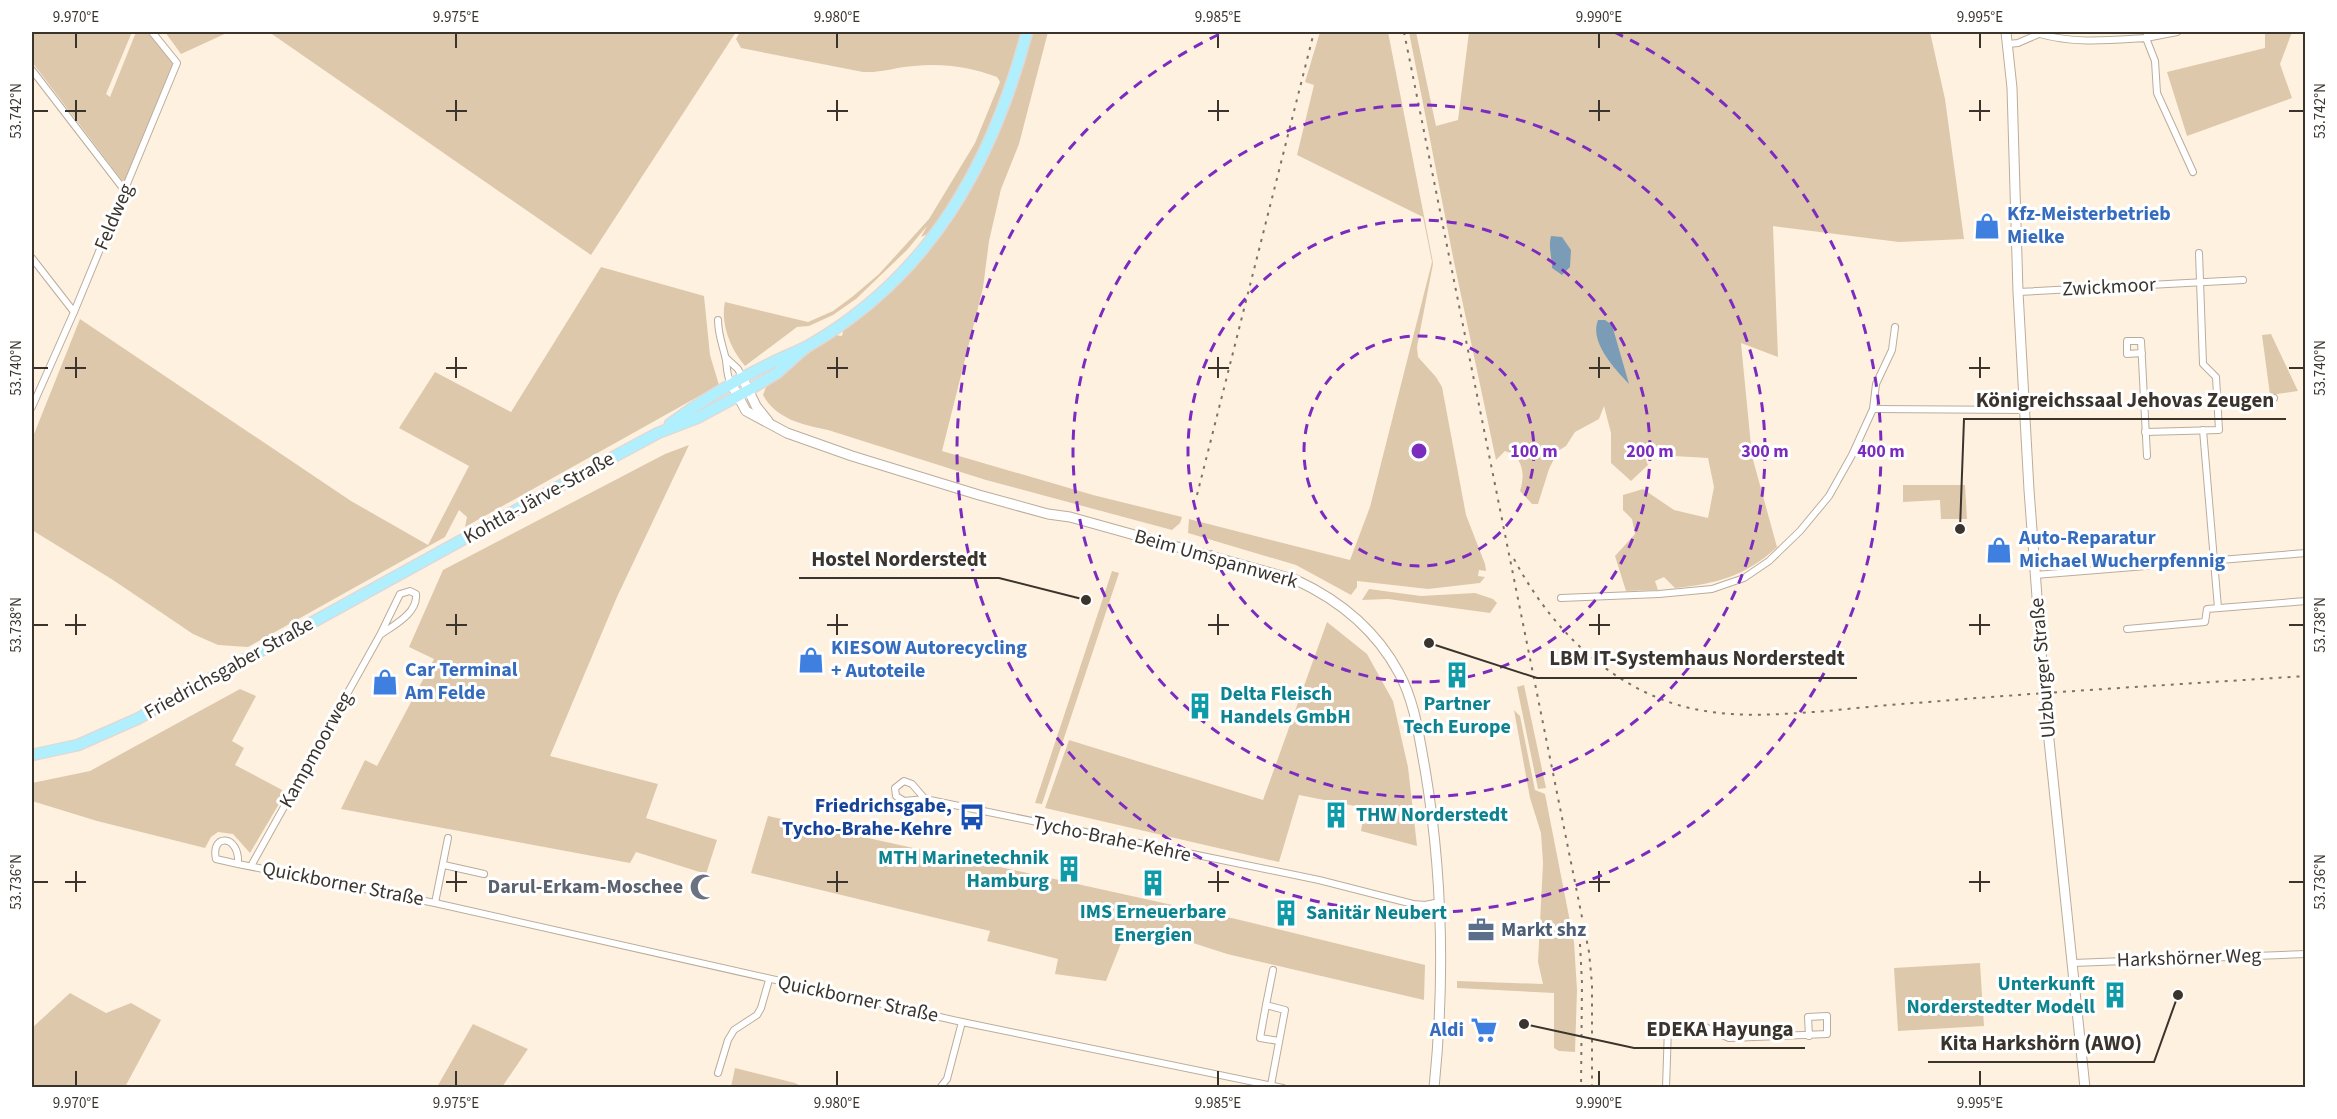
<svg xmlns="http://www.w3.org/2000/svg" width="2337" height="1119" viewBox="0 0 2337 1119" font-family="'Source Sans 3',sans-serif">
<rect width="100%" height="100%" fill="#fff1df"/>
<g fill="#dec8ac">
<polygon points="32,32 132,32 106,94 110,97 136,32 148,32 173,63 124,183 32,62"/>
<polygon points="165,32 229,32 181,54"/>
<polygon points="269,32 736,32 591,255"/>
<path d="M740,32H1022L1005,92L978,157L944,213L928,234L921,237L927,226L907,250L856,299L833,315L809,326L797,327L745,366C731,350 720,324 725,302L808,322L833,311L852,297L879,274L929,219L975,143L1000,82L997,77C970,67 943,63 914,66C897,67 881,73 863,72L741,48L736,39Z"/>
<path d="M1031,32H1048L1019,144L1001,189L989,241L983,288L942,451L1093,495L1182,517L1180,523L1172,530L986,480L828,430C803,425 776,419 763,395L766,387L764,384L835,335L842,336L844,328L941,233L962,203L981,171L997,137L1012,101Z"/>
<polygon points="1320,32 1388,32 1432,257 1433,264 1417,347 1418,357 1436,377 1442,387 1466,515 1485,564 1486,571 1479,570 1478,576 1485,577 1480,583 1428,589 1357,581 1357,587 1351,595 1296,565 1188,533 1189,519 1350,560 1370,507 1432,262 1423,217 1297,155 1314,85 1305,82"/>
<path d="M1409,32H1416L1436,126L1458,120L1469,32H1930L1945,99L1964,239L1899,242L1773,226L1778,357L1741,343L1752,456L1777,547C1746,576 1716,584 1675,588L1664,577L1655,581L1658,590L1626,591L1615,556L1635,534L1632,519L1623,510V495L1643,489L1674,510L1708,518L1714,487L1708,458L1673,456L1652,449L1644,455L1648,465L1631,481L1611,463V433L1604,406L1599,419L1575,432L1566,446L1558,451L1549,469L1538,504H1532L1520,491C1525,475 1524,457 1505,451L1496,460L1454,262Z"/>
<polygon points="2265,32 2292,32 2280,64 2292,98 2187,136 2167,72 2265,48"/>
<polygon points="601,267 704,296 710,355 719,385 465,527 467,517 459,510 445,537 248,647 218,645 193,634 113,580 32,530 32,439 80,319 351,501 428,545 469,466 399,428 435,372 511,412"/>
<polygon points="2271,334 2298,391 2270,395 2262,335"/>
<polygon points="689,445 617,597 550,756 658,784 646,818 717,840 706,874 636,852 630,863 341,809 365,760 377,766 434,659 409,647 443,570 665,454"/>
<polygon points="1903,485 1965,485 1967,519 1941,519 1940,500 1903,502"/>
<polygon points="1112,571 1119,573 1042,804 1035,803"/>
<polygon points="1369,589 1421,596 1475,593 1493,599 1497,603 1490,613 1388,599 1362,600"/>
<polygon points="1327,622 1367,654 1393,701 1408,767 1417,846 1361,831 1365,808 1299,795 1279,862 1045,808 1069,740 1263,800"/>
<polygon points="1524,685 1546,788 1538,789 1517,687"/>
<polygon points="240,689 256,696 232,741 244,748 235,765 286,792 250,853 233,834 218,832 211,837 205,848 97,821 32,801 32,783 90,771"/>
<polygon points="1514,710 1520,716 1535,790 1545,794 1574,942 1577,990 1575,1052 1559,1051 1554,1048 1554,993 1457,988 1457,981 1543,984 1538,962 1543,863 1541,833 1530,798"/>
<polygon points="768,816 1236,919 1425,965 1424,1000 1227,954 1187,941 1148,943 1125,933 1106,981 1055,974 1058,959 987,941 990,931 751,873"/>
<polygon points="1980,963 1984,1026 1898,1031 1894,968"/>
<polygon points="70,993 106,1013 131,1003 161,1020 125,1087 32,1087 32,1028"/>
<polygon points="473,1024 528,1049 502,1087 437,1087"/>
<polygon points="735,1068 795,1083 803,1087 731,1087"/>
</g>
<g fill="#7a9cb6">
<path d="M1551,236L1562,237L1571,250L1570,267L1562,275L1552,268C1552,257 1548,247 1551,236Z"/>
<path d="M1598,320H1605L1612,325L1629,384C1615,369 1589,342 1598,320Z"/>
</g>
<g fill="none" stroke-linecap="round" stroke-linejoin="round">
<g stroke="#bbad9d" stroke-width="8">
<g id="street">
<polyline points="2148,32 2146,38 2177,32"/>
<path d="M2040,34C2075,44 2111,40 2146,38L2155,61L2157,93L2193,172"/>
<polyline points="2008,44 2018,43 2041,33"/>
<polyline points="32,70 125,191"/>
<polyline points="32,258 74,312"/>
<polyline points="2018,292 2243,280"/>
<path d="M718,320C718,335 723,346 726,360C727,369 727,376 731,385"/>
<polyline points="2142,353 2127,354 2127,341 2141,341 2147,456"/>
<polyline points="726,358 738,369 743,379"/>
<polyline points="2218,403 2274,398"/>
<polyline points="32,407 74,312 177,63 152,32"/>
<polyline points="1873,409 2025,410"/>
<polyline points="2203,430 2218,608"/>
<polyline points="2145,432 2219,430 2216,377 2203,364 2199,253"/>
<polyline points="2035,575 2306,553"/>
<polyline points="1561,598 1659,594 1712,589 1744,578 1769,561 1800,531 1829,496 1852,455 1873,409 1876,384 1892,350 1895,327"/>
<polyline points="2127,629 2205,622 2207,609 2306,601"/>
<polyline points="925,799 912,784 904,781 895,788 896,796 904,801 925,799 1319,880 1413,904 1425,905 1440,902"/>
<path d="M238,864C240,834 210,833 216,859L238,864L435,903L962,1022L1283,1088"/>
<polyline points="444,865 484,874"/>
<path d="M251,866L380,635C394,625 418,613 416,594L410,591L400,594L380,635"/>
<polyline points="435,903 448,838"/>
<polyline points="2073,963 2306,954"/>
<polyline points="1266,1005 1260,1038 1279,1041"/>
<polyline points="718,1073 728,1040 734,1030 757,1015 761,1008 769,980"/>
<polyline points="1271,1085 1285,1010 1266,1005 1273,970"/>
<polyline points="940,1088 947,1079 962,1022"/>
<polyline points="1666,1088 1668,1027 1705,1027 1729,1038 1827,1034 1827,1016 1808,1017 1809,1036"/>
</g>
</g>
<g stroke="#bbad9d" stroke-width="11">
<g id="secondary">
<polyline points="2006,32 2012,88 2018,292 2029,490 2043,677"/>
<polyline points="743,379 756,406 768,421"/>
<path d="M732,385L746,411L787,433L852,456L979,495L1048,514L1070,517L1296,580C1339,600 1376,630 1399,673C1415,702 1419,737 1425,769C1443,876 1445,980 1434,1088"/>
<polyline points="2046,711 2085,1088"/>
</g>
</g>
<g stroke="#dcdad9" stroke-width="13">
<g id="primary">
<path d="M670,424C701,401 736,380 771,363C783,357 796,352 808,346C930,276 992,164 1027,32"/>
<polyline points="32,755 78,745 137,719 578,476 658,433 697,418 749,390 777,373 806,347"/>
</g>
</g>
<use href="#street" stroke="#fff" stroke-width="6"/>
<use href="#secondary" stroke="#fff" stroke-width="9"/>
<use href="#primary" stroke="#b0effe" stroke-width="10"/>
<g stroke="#7b7368" stroke-width="2" stroke-dasharray="3 6" stroke-linecap="butt">
<polyline points="1404,32 1589,952 1592,984 1592,1088"/>
<polyline points="1197,495 1314,32"/>
<path d="M1514,559C1547,621 1598,676 1666,701C1719,720 1772,715 1827,711C1864,707 1902,704 1940,701C2062,691 2184,684 2306,676"/>
<polyline points="1580,944 1582,983 1581,1088"/>
</g>
<g stroke="#bbad9d" stroke-width="11" stroke-linecap="butt">
<polyline id="secondary-bridge" points="2043,677 2046,711"/>
</g>
<use href="#secondary-bridge" stroke="#fff" stroke-width="9"/>
</g>
<path fill="none" stroke="#3a342d" stroke-width="2" d="M76,33V48M456,33V48M837,33V48M1218,33V48M1599,33V48M1980,33V48M76,100V121M456,100V121M837,100V121M1218,100V121M1599,100V121M1980,100V121M33,111H48M65,111H86M446,111H467M827,111H848M1208,111H1229M1589,111H1610M1969,111H1990M2289,111H2304M76,357V378M456,357V378M837,357V378M1218,357V378M1599,357V378M1980,357V378M33,368H48M65,368H86M446,368H467M827,368H848M1208,368H1229M1589,368H1610M1969,368H1990M2289,368H2304M76,614V635M456,614V635M837,614V635M1218,614V635M1599,614V635M1980,614V635M33,625H48M65,625H86M446,625H467M827,625H848M1208,625H1229M1589,625H1610M1969,625H1990M2289,625H2304M76,871V892M456,871V892M837,871V892M1218,871V892M1599,871V892M1980,871V892M33,882H48M65,882H86M446,882H467M827,882H848M1208,882H1229M1589,882H1610M1969,882H1990M2289,882H2304M76,1071V1086M456,1071V1086M837,1071V1086M1218,1071V1086M1599,1071V1086M1980,1071V1086"/>
<g fill="none" stroke="#7b2cbf" stroke-width="3" stroke-dasharray="10 8">
<circle cx="1419" cy="451" r="115"/>
<circle cx="1419" cy="451" r="231"/>
<circle cx="1419" cy="451" r="346"/>
<path d="M1614 32A462 462 0 1 1 1224 32"/>
</g>
<defs>
<g id="shop-bare" transform="scale(2.07)"><path d="M-5-2.5h2.3a2.7 3.5 0 0 1 5.4 0H5L5.5 6h-11ZM-1.5-2.5h3a1.5 2.3 0 0 0-3 0Z" fill="#3f7fe0" stroke="#fff" stroke-width="2.5" paint-order="stroke"/></g>
<g id="building-bare" transform="scale(2.07)"><path d="M-4-6H4V6H1V3H-1V6H-4ZM-2.5-4.3h1.7v1.8h-1.7ZM.8-4.3h1.7v1.8H.8ZM-2.5-1h1.7V.8h-1.7ZM.8-1h1.7V.8H.8Z" fill="#0f9aa8" stroke="#fff" stroke-width="2.5" paint-order="stroke"/></g>
<g id="bus-bare" transform="scale(2.07)"><path d="M-5-6H5V4H4V6H2V4H-2V6H-4V4H-5ZM-3.5-4V0h7V-4ZM-3.5 1.2v1.5H-2V1.2ZM2 1.2v1.5H3.5V1.2Z" fill="#1a4fb4" stroke="#fff" stroke-width="2.5" paint-order="stroke"/></g>
<g id="mosque-bare" transform="scale(2.07)"><path d="M3.5-4.9A6 6 0 1 0 3.5 4.9A5 5 0 1 1 3.5-4.9Z" fill="#6b7280" stroke="#fff" stroke-width="2.5" paint-order="stroke"/></g>
<g id="office-bare" transform="scale(2.07)"><path d="M-6-3h4V-5.5h4V-3h4V5H-6ZM-1-4.5V-3h2v-1.5ZM-6 0V1H6V0Z" fill="#5c6f8a" stroke="#fff" stroke-width="2.5" paint-order="stroke"/></g>
<g id="supermarket-bare" transform="scale(2.07)"><path d="M-6-5.5h2.5l.6 2H6L4.5 2H-2.5L-4.4-4H-6ZM-1.5 3.2a1.3 1.3 0 1 0 .1 0ZM3 3.2a1.3 1.3 0 1 0 .1 0Z" fill="#3f7fe0" stroke="#fff" stroke-width="2.5" paint-order="stroke"/></g>
</defs>
<g fill-rule="evenodd">
<use href="#shop-bare" x="1987" y="226"/>
<use href="#shop-bare" x="1999" y="550"/>
<use href="#shop-bare" x="811" y="660"/>
<use href="#building-bare" x="1457" y="675"/>
<use href="#shop-bare" x="385" y="682"/>
<use href="#building-bare" x="1200" y="706"/>
<use href="#building-bare" x="1336" y="815"/>
<use href="#bus-bare" x="972" y="817"/>
<use href="#building-bare" x="1069" y="869"/>
<use href="#building-bare" x="1153" y="883"/>
<use href="#mosque-bare" x="703" y="887"/>
<use href="#building-bare" x="1286" y="913"/>
<use href="#office-bare" x="1481" y="930"/>
<use href="#building-bare" x="2115" y="995"/>
<use href="#supermarket-bare" x="1484" y="1030"/>
</g>
<g text-anchor="middle" dominant-baseline="central" stroke-width="6" stroke-linejoin="round" paint-order="stroke">
<g font-size="20" font-weight="bold" fill="#366cbe" stroke="#fff" text-anchor="start">
<text x="2007" y="214">Kfz-Meisterbetrieb<tspan x="2007" dy="23">Mielke</tspan></text>
<text x="2019" y="538">Auto-Reparatur<tspan x="2019" dy="23">Michael Wucherpfennig</tspan></text>
<text x="831" y="648">KIESOW Autorecycling<tspan x="831" dy="23">+ Autoteile</tspan></text>
<text x="405" y="670">Car Terminal<tspan x="405" dy="23">Am Felde</tspan></text>
<text x="1464" y="1030" text-anchor="end">Aldi</text>
</g>
<g font-size="20" fill="#3a342d" stroke="#fff">
<text transform="translate(114 217) rotate(-67)">Feldweg</text>
<text transform="translate(2109 287) rotate(-3)">Zwickmoor</text>
<text transform="translate(539 498) rotate(-29)">Kohtla-Järve-Straße</text>
<text transform="translate(1216 559) rotate(16)">Beim Umspannwerk</text>
<text transform="translate(229 668) rotate(-29)">Friedrichsgaber Straße</text>
<text transform="translate(2043 668) rotate(-95)">Ulzburger Straße</text>
<text transform="translate(316 750) rotate(-61)">Kampmoorweg</text>
<text transform="translate(1112 839) rotate(12)">Tycho-Brahe-Kehre</text>
<text transform="translate(343 884) rotate(11)">Quickborner Straße</text>
<text transform="translate(2189 958) rotate(-2)">Harkshörner Weg</text>
<text transform="translate(858 999) rotate(12)">Quickborner Straße</text>
</g>
<g font-size="20" font-weight="bold" fill="#0d838f" stroke="#fff" text-anchor="start">
<text x="1220" y="694">Delta Fleisch<tspan x="1220" dy="23">Handels GmbH</tspan></text>
<text x="1457" y="704" text-anchor="middle">Partner<tspan x="1457" dy="23">Tech Europe</tspan></text>
<text x="1356" y="815">THW Norderstedt</text>
<text x="1049" y="858" text-anchor="end">MTH Marinetechnik<tspan x="1049" dy="23">Hamburg</tspan></text>
<text x="1153" y="912" text-anchor="middle">IMS Erneuerbare<tspan x="1153" dy="23">Energien</tspan></text>
<text x="1306" y="913">Sanitär Neubert</text>
<text x="2095" y="984" text-anchor="end">Unterkunft<tspan x="2095" dy="23">Norderstedter Modell</tspan></text>
</g>
<g font-size="20" font-weight="bold" fill="#164399" stroke="#fff" text-anchor="end">
<text x="952" y="806">Friedrichsgabe,<tspan x="952" dy="23">Tycho-Brahe-Kehre</tspan></text>
</g>
<g font-size="20" font-weight="bold" fill="#5b616d" stroke="#fff" text-anchor="end">
<text x="683" y="887">Darul-Erkam-Moschee</text>
</g>
<g font-size="20" font-weight="bold" fill="#4e5e75" stroke="#fff" text-anchor="start">
<text x="1501" y="930">Markt shz</text>
</g>
</g>
<circle cx="1419" cy="451" r="9" fill="#7b2cbf" stroke="#fff" stroke-width="3"/>
<g font-size="18" text-anchor="middle" font-weight="bold" fill="#7b2cbf" stroke="#fff" stroke-width="6" stroke-linejoin="round" paint-order="stroke">
<text x="1534" y="457">100 m</text>
<text x="1650" y="457">200 m</text>
<text x="1765" y="457">300 m</text>
<text x="1881" y="457">400 m</text>
</g>
<path fill="none" stroke="#3a342d" stroke-width="2" d="M1960 529L1964 419H2286M1086 600L999 578H799M1429 643L1537 678H1857M1524 1024L1634 1048H1805M2178 995L2154 1062H1928"/>
<g fill="#3a342d" stroke="#fff" stroke-width="2">
<circle cx="1960" cy="529" r="6"/>
<circle cx="1086" cy="600" r="6"/>
<circle cx="1429" cy="643" r="6"/>
<circle cx="1524" cy="1024" r="6"/>
<circle cx="2178" cy="995" r="6"/>
</g>
<g font-size="21" text-anchor="middle" font-weight="bold" fill="#3a342d" stroke="#fff" stroke-width="6" stroke-linejoin="round" paint-order="stroke">
<text x="2125" y="407">Königreichssaal Jehovas Zeugen</text>
<text x="899" y="566">Hostel Norderstedt</text>
<text x="1697" y="665">LBM IT-Systemhaus Norderstedt</text>
<text x="1720" y="1036">EDEKA Hayunga</text>
<text x="2041" y="1050">Kita Harkshörn (AWO)</text>
</g>
<rect width="2337" height="1119" fill="none" stroke="#ffffff" stroke-width="66"/>
<rect x="33" y="33" width="2271" height="1053" fill="none" stroke="#3a342d" stroke-width="2"/>
<g font-size="15" text-anchor="middle" fill="#3a342d">
<text x="76" y="22">9.970°E</text>
<text x="456" y="22">9.975°E</text>
<text x="837" y="22">9.980°E</text>
<text x="1218" y="22">9.985°E</text>
<text x="1599" y="22">9.990°E</text>
<text x="1980" y="22">9.995°E</text>
<text transform="translate(16 111) rotate(-90)" y="5">53.742°N</text>
<text transform="translate(2320 111) rotate(-90)" y="5">53.742°N</text>
<text transform="translate(16 368) rotate(-90)" y="5">53.740°N</text>
<text transform="translate(2320 368) rotate(-90)" y="5">53.740°N</text>
<text transform="translate(16 625) rotate(-90)" y="5">53.738°N</text>
<text transform="translate(2320 625) rotate(-90)" y="5">53.738°N</text>
<text transform="translate(16 882) rotate(-90)" y="5">53.736°N</text>
<text transform="translate(2320 882) rotate(-90)" y="5">53.736°N</text>
<text x="76" y="1108">9.970°E</text>
<text x="456" y="1108">9.975°E</text>
<text x="837" y="1108">9.980°E</text>
<text x="1218" y="1108">9.985°E</text>
<text x="1599" y="1108">9.990°E</text>
<text x="1980" y="1108">9.995°E</text>
</g>
</svg>
